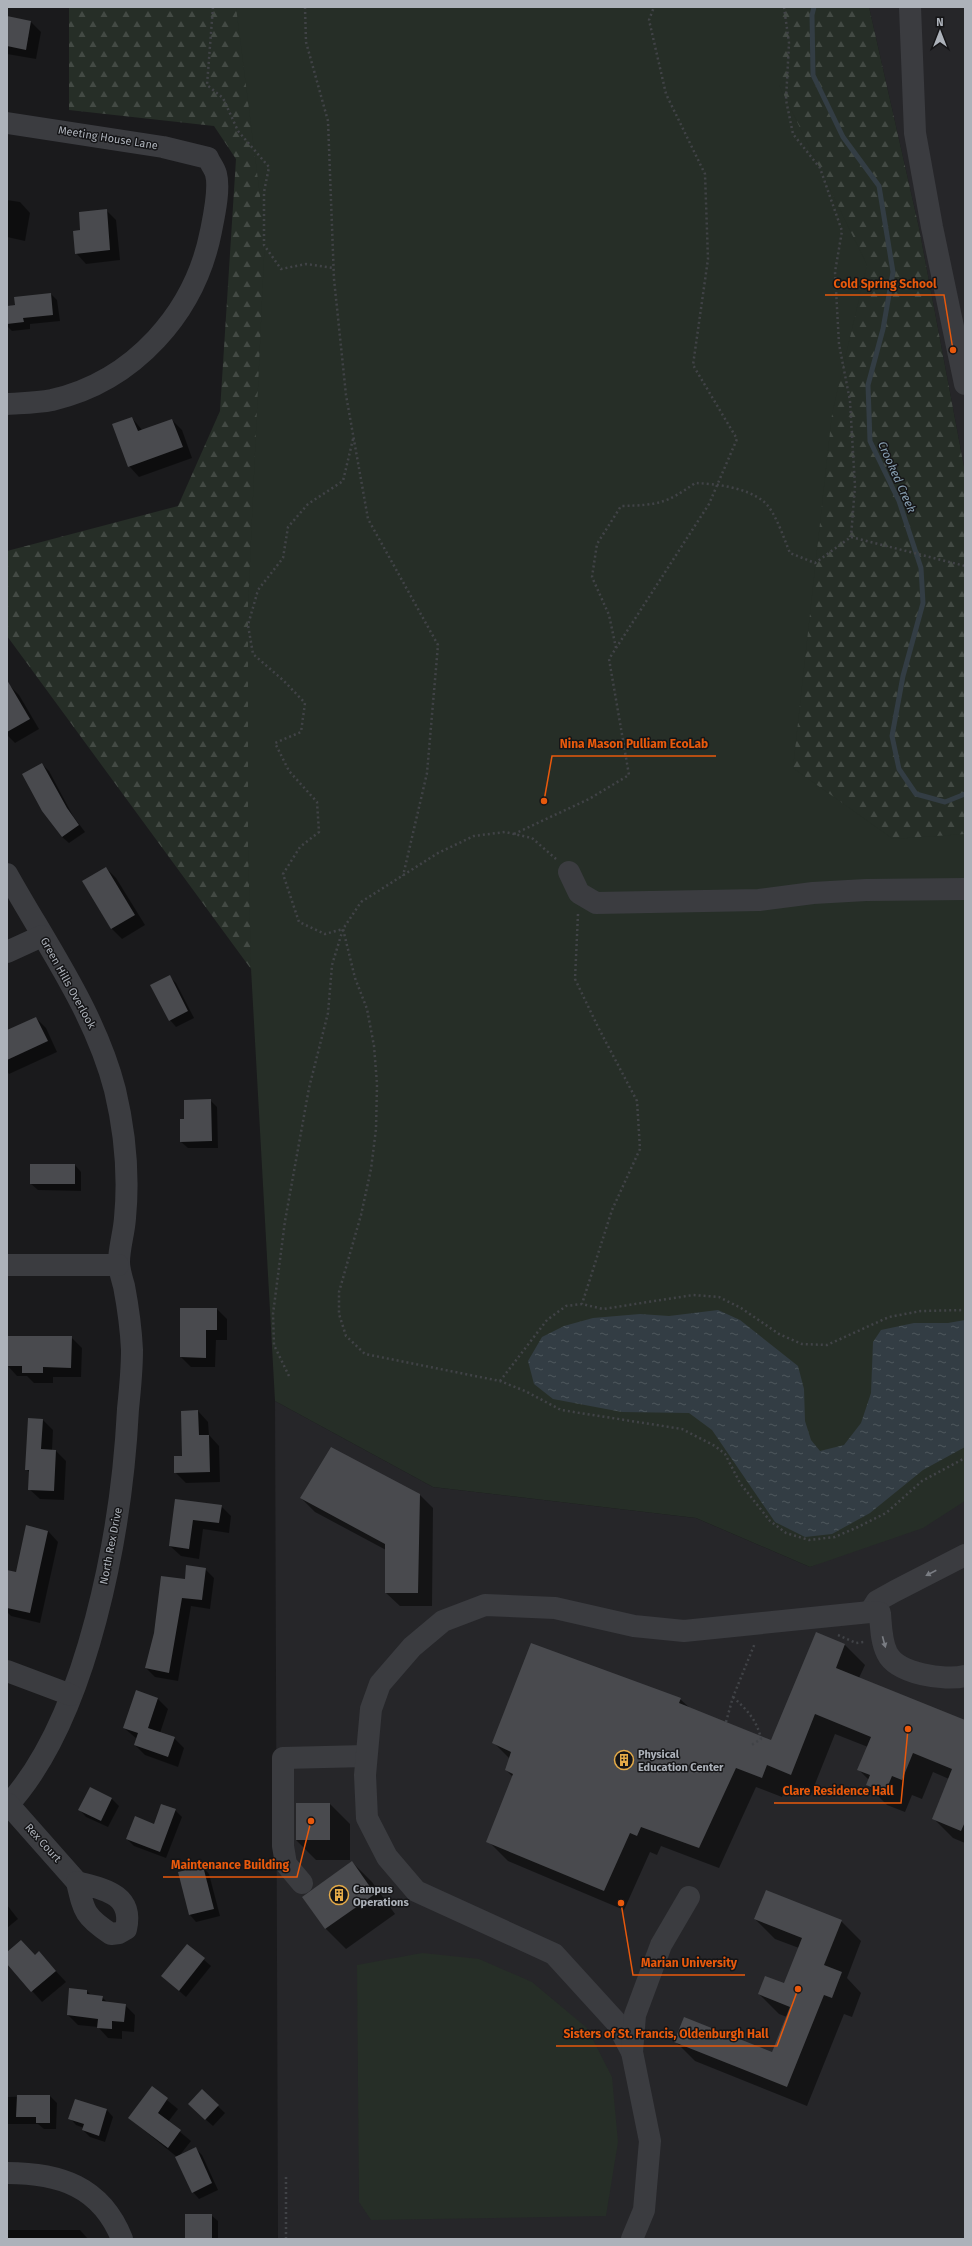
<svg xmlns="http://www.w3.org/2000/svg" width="972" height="2246" viewBox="0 0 972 2246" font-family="'Fira Sans',sans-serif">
<defs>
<pattern id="forest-firs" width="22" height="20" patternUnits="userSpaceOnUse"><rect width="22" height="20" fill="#262e27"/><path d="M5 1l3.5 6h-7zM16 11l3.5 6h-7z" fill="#434a44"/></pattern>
<pattern id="water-ripples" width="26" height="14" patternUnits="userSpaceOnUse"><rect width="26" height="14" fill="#333d44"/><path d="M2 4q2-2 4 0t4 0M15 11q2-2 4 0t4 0" fill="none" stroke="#4e575d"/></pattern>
</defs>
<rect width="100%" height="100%" fill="#1a1a1c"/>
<g fill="#262629">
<polygon points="869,7 965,7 965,472 919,228"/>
<polygon points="275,1401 433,1487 696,1518 810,1567 965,1501 965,2239 278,2239"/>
</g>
<polygon fill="url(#forest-firs)" points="69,7 869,7 919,228 965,472 965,894 251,969 7,636 7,551 178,506 220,411 236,159 214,126 69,110"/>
<g fill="#262e27">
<polygon points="236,7 779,7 779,85 867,265 832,414 793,768 893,839 965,834 965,1501 923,1528 810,1567 696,1518 433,1487 275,1401 251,969 248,844 248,606 265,235"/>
<polygon points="422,1953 479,1959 532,1982 587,2028 612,2077 618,2142 606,2216 371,2220 359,2202 357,1965"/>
</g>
<polygon fill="url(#water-ripples)" points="718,1310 740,1320 798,1366 804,1389 805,1421 811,1440 820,1451 844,1445 861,1423 871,1393 873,1342 881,1330 914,1323 948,1323 965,1320 965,1447 923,1470 870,1513 832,1534 805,1537 775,1522 712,1430 689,1413 622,1412 553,1399 534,1384 528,1361 542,1337 564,1326 593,1318 640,1314 669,1316"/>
<g fill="#0007">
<polygon points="7,17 31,22 41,32 36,59 7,54"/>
<polygon points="7,200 20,202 30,213 25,241 7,237"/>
<polygon points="106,210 116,220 120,260 86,264 76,253 82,231"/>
<polygon points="51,294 57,300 60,321 30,324 30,329 12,331 7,326 7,307"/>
<polygon points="132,418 143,431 172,420 182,430 192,458 139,477 129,466"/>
<polygon points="9,685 19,695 39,729 15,743 7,735 7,686"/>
<polygon points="42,764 49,771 73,816 85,832 69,843 62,837"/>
<polygon points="106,868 116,878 145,925 122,939 112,929 83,882"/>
<polygon points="169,976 176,983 194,1018 176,1027 170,1020"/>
<polygon points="36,1018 46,1028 57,1052 9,1074 7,1071 7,1031"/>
<polygon points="210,1100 217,1107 218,1148 188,1148 181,1142 185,1119"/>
<polygon points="75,1165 81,1172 81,1191 38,1190 31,1184"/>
<polygon points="217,1309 227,1319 227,1340 216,1340 215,1367 191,1367 181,1357"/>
<polygon points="71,1337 82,1348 81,1377 53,1377 53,1383 34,1383 27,1376 17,1376 7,1365"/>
<polygon points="198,1411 208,1422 209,1435 219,1446 220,1482 186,1483 175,1472 183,1457 182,1412"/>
<polygon points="43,1420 53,1430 52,1450 56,1451 66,1461 64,1500 40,1499 29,1489 30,1473 26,1469"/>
<polygon points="419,1494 433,1508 432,1606 400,1606 386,1593 386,1550 315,1512 301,1498"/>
<polygon points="176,1500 221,1506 231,1516 229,1533 203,1529 199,1559 181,1556 170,1546"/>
<polygon points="48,1531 58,1542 40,1623 11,1616 7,1612 7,1571 16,1573"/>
<polygon points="205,1569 214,1578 210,1609 191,1606 178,1681 155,1677 146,1668 185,1580"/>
<polygon points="816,1633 845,1645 865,1665 859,1678 965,1721 965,1843 953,1838 933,1818 949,1779 933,1772 922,1799 912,1795 905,1812 887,1805 867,1785 869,1780 859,1770 868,1747 835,1734 811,1794 787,1785 782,1797 756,1787 719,1868 661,1846 657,1855 650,1852 624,1910 508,1861 488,1841 513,1777 506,1770 510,1759 493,1742 680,1699 691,1709 772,1742"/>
<polygon points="137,1692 158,1699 168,1709 160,1733 174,1738 184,1748 178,1767 145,1755 135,1745 137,1739 124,1728"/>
<polygon points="90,1788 112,1799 119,1806 108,1827 86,1817 80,1810"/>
<polygon points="330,1804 350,1824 350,1860 316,1860 296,1840"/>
<polygon points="175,1810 182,1817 166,1858 134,1846 127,1839 155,1825"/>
<polygon points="352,1862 372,1882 395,1914 346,1949 326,1929 303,1897"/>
<polygon points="203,1867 209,1874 220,1916 196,1922 190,1915 179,1873"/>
<polygon points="7,1905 18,1919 7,1928"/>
<polygon points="755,1919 841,1921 861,1941 847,1978 861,1993 852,2017 844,2014 807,2106 695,2061 675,2041 772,2053 787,2017 779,2014 759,1994 784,1985 799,1948 775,1939"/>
<polygon points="187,1945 211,1966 186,1997 162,1976"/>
<polygon points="7,1953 35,1956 39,1953 66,1982 42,2002 7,1963"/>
<polygon points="70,1989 87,1991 92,1996 102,1997 108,2003 125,2005 135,2015 134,2032 122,2031 122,2039 108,2038 98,2027 78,2025 68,2015"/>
<polygon points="152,2088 178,2109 168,2122 191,2141 180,2155 195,2148 202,2155 218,2190 199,2199 193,2192 177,2157 129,2118"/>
<polygon points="202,2091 225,2113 213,2126 196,2111"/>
<polygon points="50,2096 57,2103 56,2129 44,2129 38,2124 7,2124 7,2097"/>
<polygon points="107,2110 113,2117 105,2142 90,2137 83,2130 84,2128 76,2125 70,2118"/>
<polygon points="211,2215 218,2221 218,2239 186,2239"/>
<polygon points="7,2230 80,2230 88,2239 7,2239"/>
</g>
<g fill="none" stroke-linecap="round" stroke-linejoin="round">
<polyline stroke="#333d44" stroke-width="5" points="814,7 812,15 813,75 843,137 879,186 893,272 883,329 868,385 870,441 899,501 921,568 923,603 903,676 892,736 899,769 916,794 945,802 965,794"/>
</g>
<g fill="#494a4e">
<polygon points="7,16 31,21 26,50 7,46"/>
<polygon points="107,209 110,250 75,254 73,231 80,230 79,212"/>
<polygon points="51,293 53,315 23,318 24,322 7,324 7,306 15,305 14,297"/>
<polygon points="132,417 138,431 172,419 183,447 128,467 112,424"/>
<polygon points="7,680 30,719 7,732"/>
<polygon points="42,763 67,808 79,825 62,837 42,811 22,774"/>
<polygon points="106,867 135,915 111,929 82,881"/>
<polygon points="170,975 188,1011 169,1021 150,985"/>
<polygon points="36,1017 48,1041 7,1060 7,1030"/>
<polygon points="211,1099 212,1141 180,1142 180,1119 184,1119 184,1100"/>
<rect x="30" y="1164" width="45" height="20"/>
<polygon points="180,1308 217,1308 217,1330 206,1330 206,1358 180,1357"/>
<polygon points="7,1336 72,1336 71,1368 43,1367 43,1373 22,1373 22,1366 7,1366"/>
<polygon points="198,1410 199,1435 209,1435 210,1472 174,1473 174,1456 182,1456 181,1411"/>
<polygon points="28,1418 43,1419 41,1449 56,1450 54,1491 28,1490 29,1470 25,1470"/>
<polygon points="331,1447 420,1494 418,1593 385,1593 385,1544 300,1498"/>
<polygon points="175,1499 222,1505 219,1523 193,1520 189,1549 169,1546"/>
<polygon points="26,1525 48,1531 30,1613 7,1608 7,1570 16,1572"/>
<polygon points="186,1565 206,1568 202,1600 182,1598 169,1673 145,1668 154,1633 161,1576 185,1579"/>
<polygon points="816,1632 845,1644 836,1668 965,1720 965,1822 961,1831 932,1819 952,1769 913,1753 902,1780 892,1776 885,1793 866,1785 870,1775 857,1770 871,1737 815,1714 791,1775 767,1765 762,1778 736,1768 699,1848 641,1827 637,1836 630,1833 604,1891 486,1842 513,1774 505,1770 511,1752 492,1743 531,1643 681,1698 679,1703 771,1740"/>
<polygon points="136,1690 158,1698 148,1728 175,1737 168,1757 134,1745 138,1733 123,1728"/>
<polygon points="90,1787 112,1798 101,1821 78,1810"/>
<rect x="296" y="1803" width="34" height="37"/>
<polygon points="161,1804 176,1809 160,1852 126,1839 135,1816 154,1824"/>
<polygon points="352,1861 375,1894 325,1929 302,1897"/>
<polygon points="203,1866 214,1909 189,1915 178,1872"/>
<polygon points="766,1890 842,1920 824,1965 842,1972 832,1998 824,1995 787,2087 674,2042 684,2017 772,2052 790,2007 758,1994 765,1976 784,1983 802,1938 754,1919"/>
<polygon points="21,1940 35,1955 39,1951 56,1971 31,1992 7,1964 7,1952"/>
<polygon points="187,1944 205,1958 179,1991 161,1976"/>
<polygon points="69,1988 87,1990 87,1994 103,1996 102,2001 126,2004 124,2022 112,2021 112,2029 97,2028 98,2019 67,2015"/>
<polygon points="152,2086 168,2098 158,2113 181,2130 168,2148 128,2118"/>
<polygon points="202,2089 219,2105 205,2120 188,2104"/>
<polygon points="17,2095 50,2095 50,2123 36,2123 36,2117 16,2117"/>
<polygon points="75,2099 107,2109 99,2136 82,2130 84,2124 68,2119"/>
<polygon points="196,2147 212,2183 192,2193 175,2157"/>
<rect x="185" y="2214" width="27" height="25"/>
</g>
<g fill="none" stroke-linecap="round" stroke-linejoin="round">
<g stroke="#414347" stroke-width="2.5" stroke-dasharray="2 3" stroke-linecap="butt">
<polyline points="213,7 207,85 223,98 238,131 269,167 264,192 264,245 281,269 306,264 333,268"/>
<polyline points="305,7 306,42 328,121 334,279 346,395 368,519 438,645 427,773 403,876"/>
<polyline points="784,7 789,43 786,100 793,134 820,168 842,231 835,272 839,344 850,401 855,486 851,537"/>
<polyline points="353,439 343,481 308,504 288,527 283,558 258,590 248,625 253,654 284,681 305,703 301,732 275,743 289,771 317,802 319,832 300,847 283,874 299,922 325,934 343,929 355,978 367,1009 374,1046 377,1084 376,1129 371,1169 361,1215 339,1292 339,1314 346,1336 365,1354 500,1381 525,1391 561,1410 682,1429 715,1446 725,1454 740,1483 770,1521 786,1533 809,1540 835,1537 858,1527 886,1513 922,1481 965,1458"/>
<path d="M616,648L609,615L592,577L597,544L621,506C657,505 666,504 695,483C716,484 745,487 763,501C775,510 784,539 790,553L815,563L851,537L965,566"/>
<polyline points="514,834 589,799 629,775 609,659 709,504 737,439 693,365 708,259 705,174 666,94 649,20 654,7"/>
<polyline points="578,914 575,979 598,1027 637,1101 640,1149 612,1210 582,1304"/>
<polyline points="289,1376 274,1345 273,1314 285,1221 309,1088 328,1013 332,965 343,929 361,902 438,853 474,836 505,832 532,838 556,859"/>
<polyline points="500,1381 547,1320 566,1306 582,1304 603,1309 693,1295 719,1297 741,1308 779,1334 802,1344 827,1345 889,1317 921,1311 965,1310"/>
<polyline points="838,1635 856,1643 864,1642"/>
<path d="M733,1697C747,1710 757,1720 761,1739L750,1746"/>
<polyline points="726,1722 733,1697 755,1643"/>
<polyline points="286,2239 286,2177"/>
</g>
<g stroke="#3b3c40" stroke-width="22">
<polyline points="910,7 915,133 932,227 965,384"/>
<path d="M7,123L163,147L208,158C210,163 215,169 216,174C220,189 214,216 211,231C195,313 134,381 52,400C37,403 22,403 7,404"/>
<polyline points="569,872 579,893 596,903 759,900 813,893 866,890 965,889"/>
<path d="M7,874C46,944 95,1012 115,1090C125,1132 129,1176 125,1218C124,1233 119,1248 119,1262C119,1270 122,1279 124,1286C128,1307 131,1329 132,1350C132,1370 130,1390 128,1409C122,1528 89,1717 7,1806"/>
<polyline points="7,952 42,936"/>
<polyline points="7,1265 118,1265"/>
<polyline points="870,1612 877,1601 895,1591 965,1555"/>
<polyline points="7,1671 71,1695"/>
<polyline points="8,1804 77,1882"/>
<path d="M77,1882C103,1889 134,1894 126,1929L119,1933L111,1934C85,1917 84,1912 77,1882Z"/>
<polyline points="302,1883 286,1864 283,1846 283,1758 366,1756"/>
<path d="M632,2052L616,2022L554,1954L416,1891L387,1857L367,1818L365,1775L371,1709L380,1684L412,1647L443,1621L485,1605L555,1608L634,1626L684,1631L870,1612L880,1613C881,1626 881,1641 887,1653C897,1674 945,1681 965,1676"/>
<path d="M7,2173C59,2173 101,2186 122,2239"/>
<polyline points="632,2239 644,2210 650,2141 632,2052 635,2015 661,1945 689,1897"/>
</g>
</g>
<defs><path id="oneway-solid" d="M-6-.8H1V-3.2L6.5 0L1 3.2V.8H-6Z"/></defs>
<g fill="#7a7d83">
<use href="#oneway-solid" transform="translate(931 1573) rotate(153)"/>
<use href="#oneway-solid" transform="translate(884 1642) rotate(75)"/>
</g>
<defs>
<g id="building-ring" transform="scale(1)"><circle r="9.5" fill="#151517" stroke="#e5ab48" stroke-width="1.5"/><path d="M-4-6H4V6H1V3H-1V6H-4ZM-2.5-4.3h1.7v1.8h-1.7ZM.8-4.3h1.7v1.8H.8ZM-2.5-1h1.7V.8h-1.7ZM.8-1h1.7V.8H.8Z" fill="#e5ab48"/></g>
</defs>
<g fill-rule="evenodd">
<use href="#building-ring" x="624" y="1760"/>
<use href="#building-ring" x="339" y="1895"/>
</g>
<g text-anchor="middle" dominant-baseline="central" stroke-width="3" stroke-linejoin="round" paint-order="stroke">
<g font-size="11" fill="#adb2ba" stroke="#151517">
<text transform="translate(108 138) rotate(9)">Meeting House Lane</text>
<text transform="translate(68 983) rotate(61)">Green Hills Overlook</text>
<text transform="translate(111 1546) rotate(-79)">North Rex Drive</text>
<text transform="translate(43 1843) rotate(48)">Rex Court</text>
</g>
<g font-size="11" font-weight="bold" fill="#adb2ba" stroke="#151517" text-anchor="start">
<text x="638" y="1754">Physical<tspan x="638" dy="13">Education Center</tspan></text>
<text x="353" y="1889">Campus<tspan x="353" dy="13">Operations</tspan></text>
</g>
<g font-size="12" font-style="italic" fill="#879fb2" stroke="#151517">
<text transform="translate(897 477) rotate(66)">Crooked Creek</text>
</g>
</g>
<path fill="none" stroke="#e8590c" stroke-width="1.5" d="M953 350L944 295H825M544 801L552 756H716M908 1729L901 1803H774M311 1821L297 1877H163M621 1903L633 1975H745M798 1989L777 2046H556"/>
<g fill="#e8590c" stroke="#151517" stroke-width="1.5">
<circle cx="953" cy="350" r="4"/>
<circle cx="544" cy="801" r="4"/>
<circle cx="908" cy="1729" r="4"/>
<circle cx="311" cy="1821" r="4"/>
<circle cx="621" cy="1903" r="4"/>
<circle cx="798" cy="1989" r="4"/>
</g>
<g font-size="12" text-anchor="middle" font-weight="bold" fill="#e8590c" stroke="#151517" stroke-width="3" stroke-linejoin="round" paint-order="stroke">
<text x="885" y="288">Cold Spring School</text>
<text x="634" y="748">Nina Mason Pulliam EcoLab</text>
<text x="838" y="1795">Clare Residence Hall</text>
<text x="230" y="1869">Maintenance Building</text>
<text x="689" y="1967">Marian University</text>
<text x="666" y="2038">Sisters of St. Francis, Oldenburgh Hall</text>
</g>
<rect width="972" height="2246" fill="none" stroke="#adb2ba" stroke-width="16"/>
<g transform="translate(940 32)" stroke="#151517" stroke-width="3" paint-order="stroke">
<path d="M0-3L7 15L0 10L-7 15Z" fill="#adb2ba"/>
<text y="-6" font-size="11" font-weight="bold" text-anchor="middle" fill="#adb2ba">N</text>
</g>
</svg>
